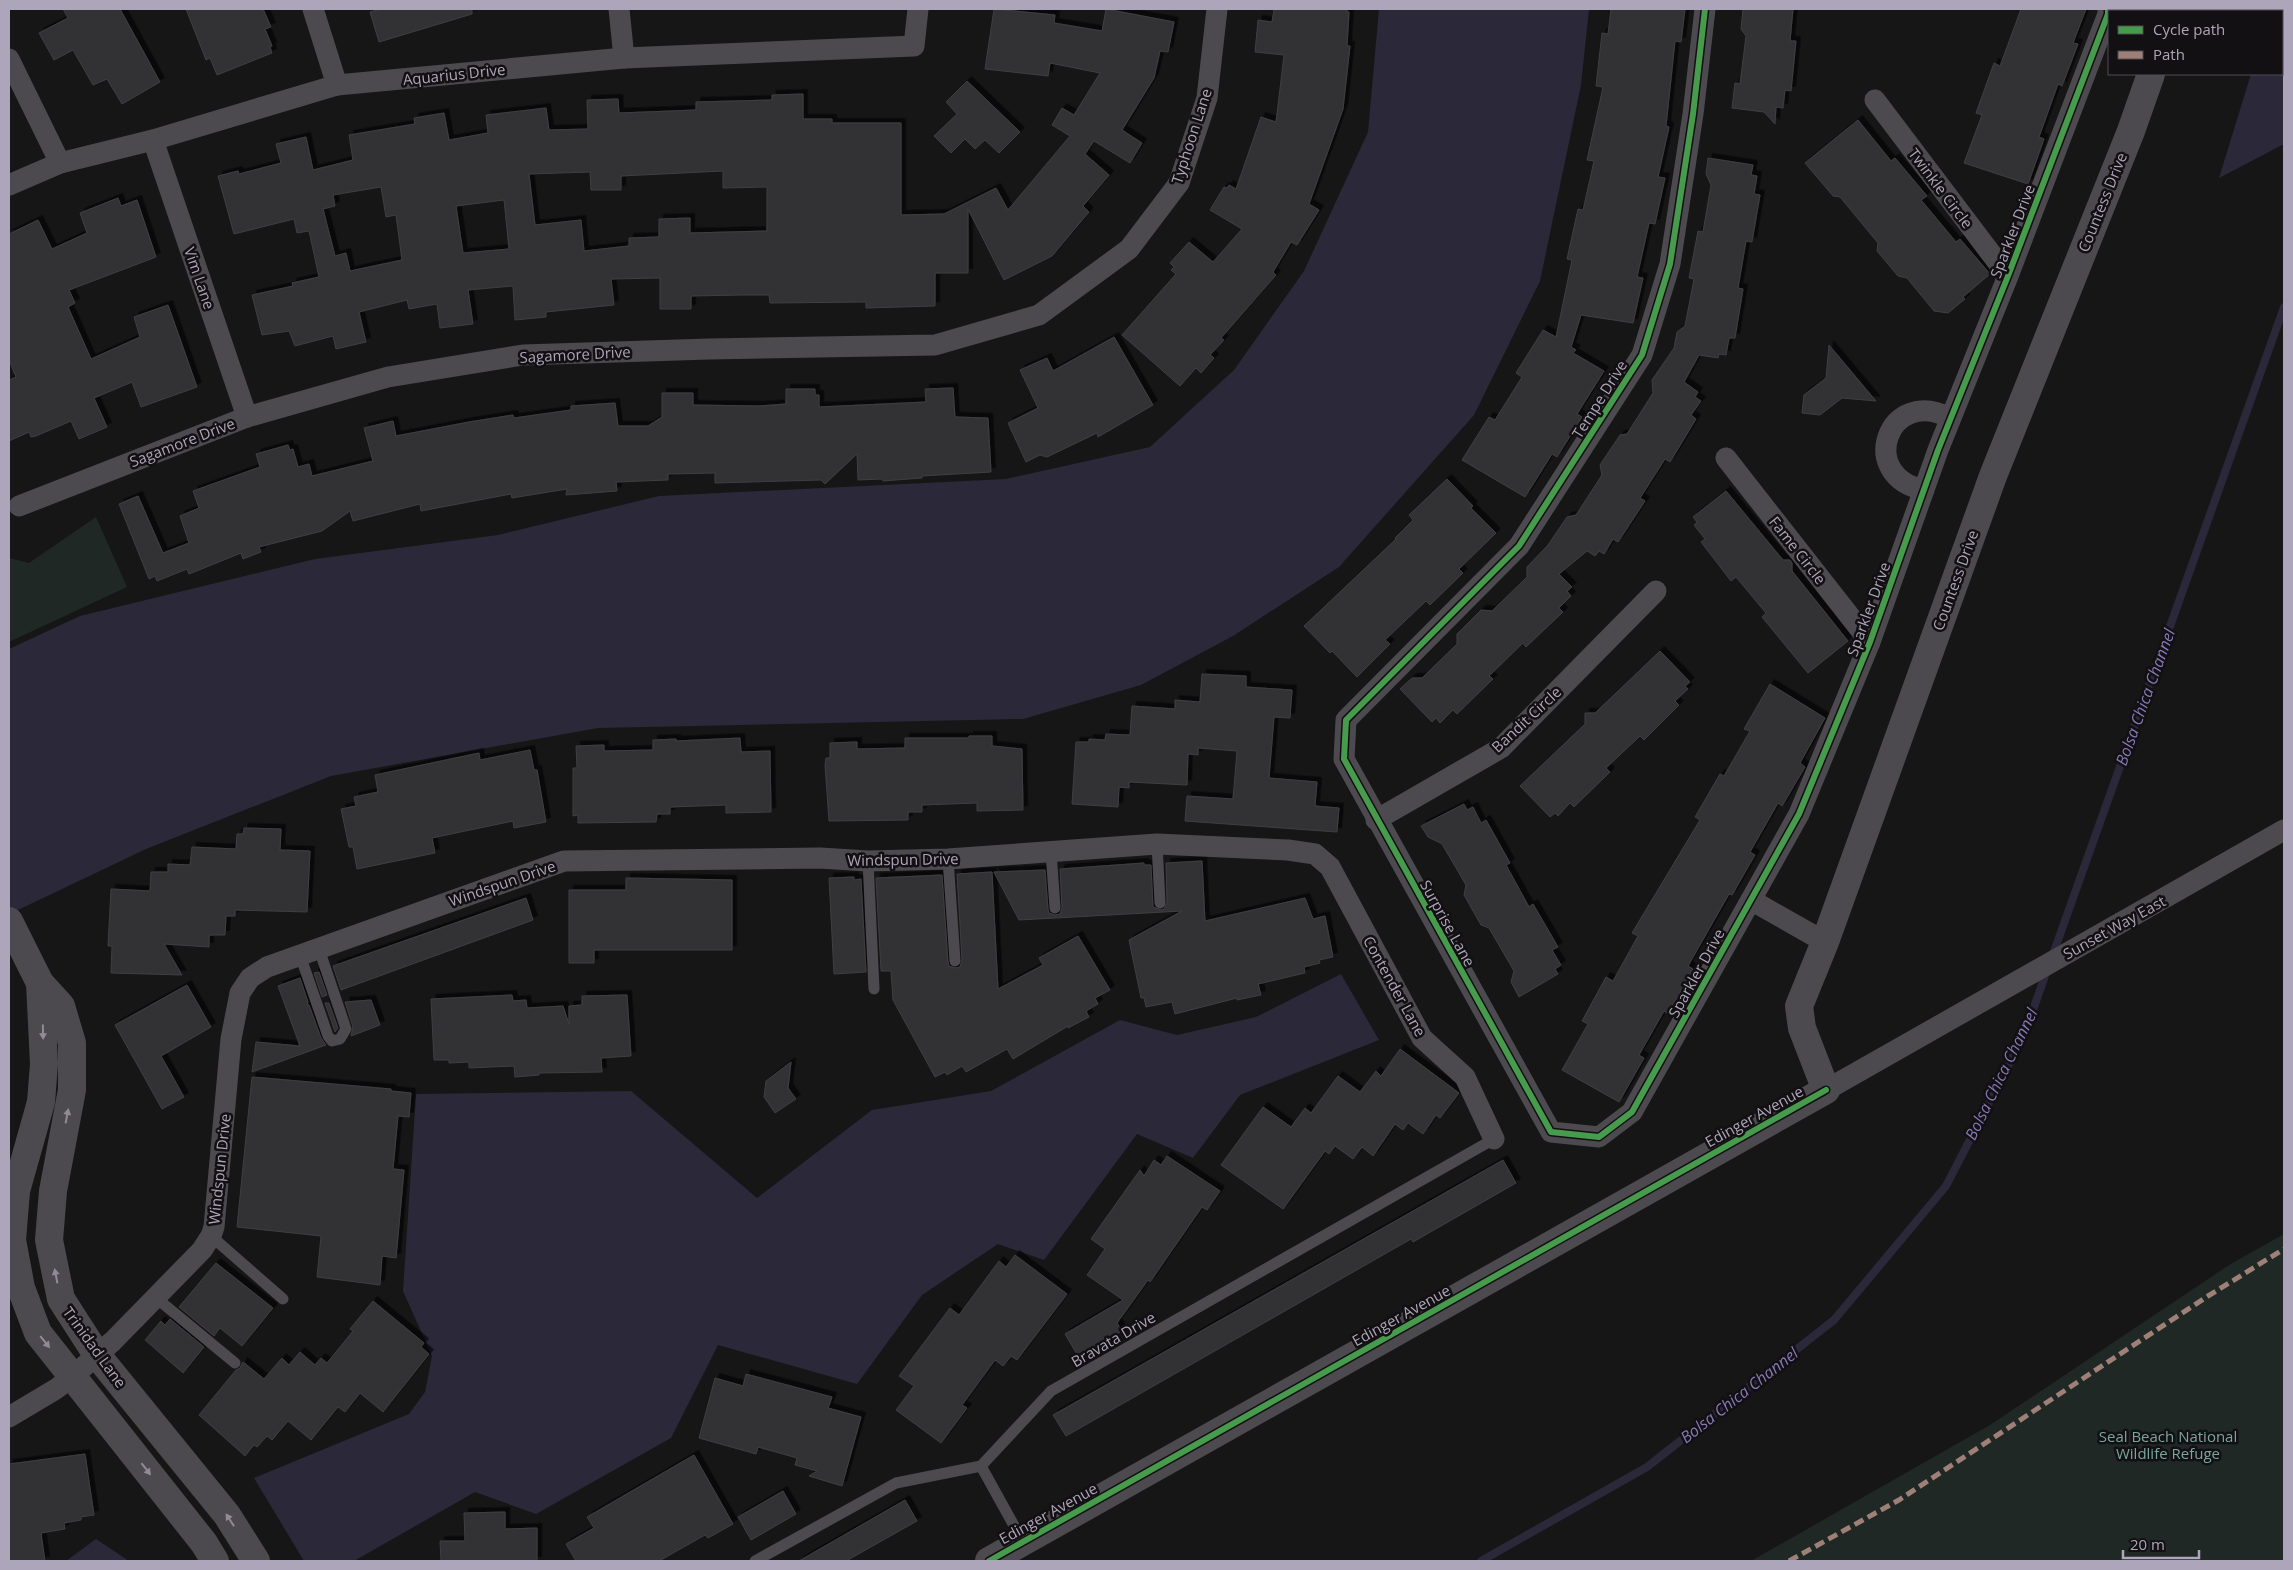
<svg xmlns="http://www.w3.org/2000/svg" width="2293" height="1570" viewBox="0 0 2293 1570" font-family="'Open Sans',sans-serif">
<defs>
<filter id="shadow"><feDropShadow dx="4.5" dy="-4.5" stdDeviation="0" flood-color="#0009"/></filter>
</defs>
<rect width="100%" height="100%" fill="#161616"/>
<g fill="#202826">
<polygon points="96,517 127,587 9,642 9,558 29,563"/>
<polygon points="2284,1234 2284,1561 1751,1561 1990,1425 2229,1265"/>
</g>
<g fill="#2b2839">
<polygon points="1379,9 1589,9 1581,85 1540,281 1474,415 1339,567 1233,636 1141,685 1023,719 598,728 331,776 146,849 18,910 9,916 9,649 80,616 315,559 498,535 659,496 1006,479 1150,447 1234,370 1304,271 1368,132"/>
<polygon points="2271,9 2284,9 2284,144 2219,178 2251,74 2282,74 2282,11 2270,11"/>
<polygon points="1341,974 1379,1040 1240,1095 1193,1158 1137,1134 1044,1260 998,1244 922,1295 857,1384 718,1345 671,1438 536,1514 475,1492 354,1561 304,1561 254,1478 409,1414 425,1392 432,1356 403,1291 416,1094 631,1091 757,1198 872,1110 991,1091 1120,1020 1177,1035 1256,1017"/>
<polygon points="96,1539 129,1561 66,1561"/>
</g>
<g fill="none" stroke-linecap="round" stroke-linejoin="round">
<g stroke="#2b2839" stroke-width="8">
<polyline points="2052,957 2284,307"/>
<polyline points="1481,1561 1647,1467 1834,1320 1946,1186 2025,1033 2047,970"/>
</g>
</g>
<g fill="#333235" stroke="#403e43" fill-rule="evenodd" filter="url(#shadow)">
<polygon points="63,9 120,9 160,82 122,104 107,79 93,85 73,50 54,60 39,33 68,18"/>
<polygon points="186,9 263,9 271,27 265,29 272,46 270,47 272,53 217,75 210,58 206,60"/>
<polygon points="381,9 472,9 472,14 379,42 370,12"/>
<path d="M994,9L1055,15L1054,23L1102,31L1106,9L1174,22L1168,52L1160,51L1154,78L1122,130L1142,143L1130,163L1094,141L1085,154L1109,175L1083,206L1089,212L1052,256L1004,280L968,209V273H935V306L866,308V302L770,303L769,295H743L691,296V309H660V278L611,279L614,305L546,312V317L515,320L513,286L468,290L473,324L440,328L437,304L409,309L407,300L359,312L366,342L336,349L333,336L295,346L289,331L262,335L252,295L293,286L292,283L319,277L309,231L297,233L294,219L234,234L218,176L238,171L239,174L281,163L276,144L306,137L313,170L353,160L349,135L415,124L414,118L444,113L449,140L488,133L486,115L546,108L549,130L588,129L587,100L618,99L619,113L696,110V102L772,100V95L803,94V119H832V123H901V215L944,214L996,188L1008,210L1070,136L1052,125L1062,108L1074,115L1100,73L1050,63L1048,76L985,69ZM723,171V188L767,187V231L690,233V218L659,219V237L629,238V246L584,251L581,220L535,225L529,174L590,172L591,190H621V176ZM381,187L386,217L396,215L402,260L350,271L346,253L335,256L323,209L335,206L333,195ZM504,200L509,249L463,253L456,206Z"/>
<polygon points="1274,9 1347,9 1347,12 1349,12 1347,46 1350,46 1343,109 1309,204 1319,210 1297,245 1291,242 1273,272 1276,275 1221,338 1224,340 1210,355 1214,358 1201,373 1196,368 1180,386 1122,335 1176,274 1171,270 1174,267 1170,263 1189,242 1213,262 1242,229 1210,210 1224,187 1227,188 1229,185 1236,189 1261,117 1276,122 1284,55 1255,52 1258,20 1272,22"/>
<polygon points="1611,9 1685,9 1681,42 1675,41 1666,126 1669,127 1658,177 1665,178 1655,224 1649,223 1637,277 1643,278 1633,323 1581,315 1571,347 1576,350 1573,353 1604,371 1577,414 1582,417 1557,457 1552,454 1525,497 1462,460 1489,417 1495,420 1522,377 1516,373 1543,330 1556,337 1572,260 1567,259 1578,209 1583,210 1594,161 1587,160 1603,87 1596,86 1602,33 1608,34"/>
<polygon points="1743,9 1793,9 1790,41 1796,41 1791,91 1785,90 1783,108 1776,107 1775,124 1764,112 1732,108 1735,83 1740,84 1746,36 1741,29"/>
<polygon points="2021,9 2086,9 2073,43 2078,44 2062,86 2058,84 2039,137 2044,139 2028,184 1964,163 1982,115 1976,113 1994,63 2000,66"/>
<polygon points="967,81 1020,132 999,153 985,140 975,149 965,139 951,153 934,136 957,114 946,102"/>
<polygon points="1858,120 1891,161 1895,158 1927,196 1921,200 1956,242 1960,239 1990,274 1963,297 1965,299 1948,313 1934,311 1907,278 1898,276 1877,251 1878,243 1840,197 1833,196 1805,163"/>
<polygon points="1708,158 1753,165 1751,175 1757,176 1754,194 1760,195 1752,242 1746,241 1738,288 1743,289 1735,338 1729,338 1726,355 1719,354 1718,358 1699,355 1684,382 1698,392 1695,397 1701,401 1691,415 1696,419 1670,462 1665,459 1640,498 1645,501 1618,542 1613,539 1604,554 1599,551 1595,556 1587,551 1559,574 1572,587 1567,591 1571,596 1559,608 1563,612 1526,647 1523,643 1489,676 1493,679 1457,714 1453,710 1440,723 1436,718 1432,722 1400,689 1412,678 1422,678 1457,644 1457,634 1481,610 1492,611 1527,577 1527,567 1548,545 1567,517 1576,515 1602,475 1600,465 1620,435 1627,434 1653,393 1652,380 1674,348 1677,332 1685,326 1694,279 1689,278 1698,231 1703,232 1711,185 1706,174"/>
<polygon points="118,198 121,206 137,200 156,257 69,290 75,303 68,307 91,359 140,337 134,317 168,305 197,387 141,407 132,382 94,398 107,427 79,439 71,421 36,436 31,437 29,432 9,441 9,380 16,377 9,360 9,234 38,220 52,249 87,233 80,213"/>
<polygon points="1114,337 1153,405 1098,437 1097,433 1047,457 1040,455 1026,462 1008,423 1038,408 1020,370 1047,358 1053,371"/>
<polygon points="1829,345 1876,401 1842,398 1820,415 1802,413 1804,395 1826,378"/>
<polygon points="953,388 955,417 988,418 991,472 922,476 922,478 883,481 882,479 858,480 857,454 825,484 821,480 715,483 715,473 668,474 668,480 616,482 617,491 566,495 567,489 512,498 511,494 421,511 420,504 353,521 350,511 322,531 259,547 261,552 243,559 241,553 189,574 187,569 157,581 155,576 149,579 119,504 138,496 163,553 189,543 180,516 199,508 193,491 260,467 256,454 288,445 290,450 293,449 298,467 309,464 312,476 373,461 364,428 393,421 396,436 469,422 513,415 514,418 571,410 571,406 615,403 618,426 648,426 662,417 662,393 693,393 693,405 759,406 786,404 786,389 815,389 815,395 819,395 819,407 926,402 925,389"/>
<polygon points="1447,479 1473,506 1471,508 1496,533 1459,569 1463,573 1430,605 1426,601 1385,640 1390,644 1357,677 1332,651 1330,653 1304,626 1396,539 1395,538 1413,520 1409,515"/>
<polygon points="1726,491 1783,560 1790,560 1792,563 1792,571 1848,641 1808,673 1762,617 1766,613 1736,577 1731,581 1701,542 1705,539 1694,525 1697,522 1693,517"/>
<polygon points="1660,651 1690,682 1685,686 1688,689 1675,701 1679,705 1644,740 1640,736 1606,768 1610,772 1574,807 1570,803 1558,816 1555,813 1550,817 1520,786 1585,724 1585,713 1595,713"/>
<polygon points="1202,674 1246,676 1246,687 1292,690 1290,718 1274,717 1269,778 1317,782 1315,806 1339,808 1337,832 1185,821 1187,796 1233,799 1237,751 1198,748 1198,755 1188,754 1187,785 1129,782 1129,788 1119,787 1118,807 1072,804 1076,742 1089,742 1089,739 1105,740 1106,734 1130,735 1132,706 1175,709 1175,700 1200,702"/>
<polygon points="1770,684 1825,718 1800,763 1805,767 1782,806 1778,803 1750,852 1755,855 1732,895 1729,894 1688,966 1693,969 1668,1014 1664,1011 1639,1055 1644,1058 1619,1102 1562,1070 1588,1024 1582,1021 1606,977 1613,981 1638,936 1632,933 1700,820 1695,817 1720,774 1724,776 1750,731 1744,729"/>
<polygon points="969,736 992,736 992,746 1022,749 1023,810 977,811 977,803 922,805 922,812 908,812 908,820 829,821 825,765 826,758 830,758 830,743 857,742 857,749 905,748 905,738 969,738"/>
<polygon points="740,738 741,752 770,751 771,812 726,813 726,805 670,807 670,814 657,814 656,822 578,823 578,815 573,816 573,768 577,768 576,746 604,745 604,751 653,750 653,740 676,739 676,741"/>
<polygon points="530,750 534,770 537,770 546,822 514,828 513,821 432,838 435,853 357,869 353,847 349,847 341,809 356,806 354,797 378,792 375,775 479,753 480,760"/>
<polygon points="1464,804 1467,810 1473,807 1481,823 1486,820 1510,863 1506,865 1529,907 1533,904 1558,947 1552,950 1561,965 1555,969 1558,974 1519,997 1511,982 1514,971 1489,928 1481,925 1464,895 1466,885 1442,844 1428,837 1421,826"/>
<polygon points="244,828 281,829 280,850 310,851 307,912 235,910 235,916 226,916 225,935 209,935 209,947 164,944 182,975 111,973 112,946 108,946 111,889 150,891 151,872 168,872 168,864 190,865 192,847 236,849 237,834 243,834"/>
<polygon points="1202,861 1205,921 1305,898 1313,919 1325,916 1333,957 1319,960 1320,963 1304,967 1305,973 1258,984 1261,995 1237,1000 1237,998 1175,1014 1172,1002 1146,1007 1144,998 1141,998 1129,940 1182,911 1019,920 994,872 1045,870 1048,909 1049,913 1055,915 1060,914 1062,908 1060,869 1144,863 1144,865 1151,865 1153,907 1161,910 1164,909 1167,903 1166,863"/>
<polygon points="992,872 998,989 1043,965 1039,958 1078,936 1110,990 1095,998 1098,1004 1086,1011 1089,1017 1068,1028 1068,1026 1013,1059 1007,1049 966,1072 962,1066 947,1075 945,1072 935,1077 893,1000 891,971 881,971 876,878 942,875 948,962 949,966 955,968 960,967 962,960 957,874"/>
<polygon points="854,877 854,880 861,879 866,972 834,974 829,878"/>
<polygon points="626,878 732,880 732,950 594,950 594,963 569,963 569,890 626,890"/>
<polygon points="526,898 533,920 341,990 333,966"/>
<polygon points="319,972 327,995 322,997 314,973"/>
<polygon points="300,978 308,1002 307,1005 309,1005 321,1038 326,1045 252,1072 256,1042 300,1046 278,986"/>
<polygon points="187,985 211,1027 161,1056 184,1097 162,1109 115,1025"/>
<polygon points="512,995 513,1001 526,1000 527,1008 563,1006 569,1024 569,1006 582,1005 582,996 627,995 631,1056 601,1058 602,1072 539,1073 539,1075 515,1077 514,1066 469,1068 469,1062 449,1063 449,1060 434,1060 431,999"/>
<polygon points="371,1000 380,1025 351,1036 353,1027 345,1002"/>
<polygon points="325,1003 329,1003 338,1028 335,1032"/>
<polygon points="1400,1049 1459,1093 1440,1118 1436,1115 1423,1134 1408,1123 1403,1130 1395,1124 1373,1156 1362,1147 1353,1159 1335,1146 1329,1154 1325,1151 1283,1209 1221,1165 1263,1107 1291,1127 1305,1108 1311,1113 1338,1076 1360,1092 1376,1071 1381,1076"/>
<polygon points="791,1062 788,1088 796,1099 775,1113 764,1097 766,1081"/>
<polygon points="252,1077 391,1089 391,1091 411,1093 409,1117 398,1116 393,1169 404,1170 396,1258 382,1256 380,1285 317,1277 321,1236 237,1227"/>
<polygon points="1167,1156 1220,1191 1207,1210 1202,1207 1150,1282 1148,1280 1117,1323 1122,1331 1078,1356 1065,1334 1123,1300 1087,1275 1105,1249 1091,1239 1140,1170 1144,1176 1154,1160 1161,1165"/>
<polygon points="1503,1160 1516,1183 1413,1242 1411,1239 1066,1436 1053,1415"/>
<polygon points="1015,1255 1067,1294 1017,1360 1011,1356 1003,1366 995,1360 962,1405 967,1408 941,1443 896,1410 914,1386 899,1376 950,1308 959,1315 999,1261 1006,1267"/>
<polygon points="216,1263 273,1308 242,1346 220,1328 214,1336 179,1307"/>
<polygon points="373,1301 424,1343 421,1347 429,1354 383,1412 360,1393 345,1412 338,1407 311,1440 288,1421 272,1440 267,1436 257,1447 254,1445 245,1456 199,1415 236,1370 240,1368 243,1362 264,1379 282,1358 289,1365 300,1352 315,1365 321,1358 327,1363 353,1331 350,1329"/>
<polygon points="170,1319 204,1347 183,1373 145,1340 161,1321 165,1325"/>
<polygon points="746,1374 832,1397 828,1408 861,1417 842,1486 809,1476 817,1471 795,1465 797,1458 758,1447 756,1454 699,1438 715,1378 743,1386"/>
<polygon points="85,1454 94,1515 81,1517 81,1520 64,1523 65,1529 41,1533 45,1561 9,1561 9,1464"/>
<polygon points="694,1455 733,1524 708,1538 705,1535 659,1561 576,1561 566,1544 594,1528 587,1517"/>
<polygon points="783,1491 796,1514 751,1540 738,1517"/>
<polygon points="905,1500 917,1521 846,1561 799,1561"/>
<polygon points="505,1512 505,1529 537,1528 537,1561 441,1561 440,1541 465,1541 464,1513"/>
</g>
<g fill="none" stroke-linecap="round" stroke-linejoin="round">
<g stroke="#4d4a4f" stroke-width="11">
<polyline points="1157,844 1160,903"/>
<polyline points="1051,852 1055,908"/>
<polyline points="948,859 955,961"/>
<polyline points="868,861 874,989"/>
<polyline points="300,955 328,1036 332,1041 340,1039 346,1029 319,949"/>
<polyline points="211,1236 283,1299"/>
<polyline points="155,1297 235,1363"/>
<polyline points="981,1466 1023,1542"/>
<polyline points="755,1561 896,1483 981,1466 1051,1391 1494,1139"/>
</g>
<g stroke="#4d4a4f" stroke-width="21">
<polyline points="313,9 337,85"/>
<polyline points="619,9 624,58"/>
<polyline points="1705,9 1693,114 1670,264 1642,355 1519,546 1346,720 1344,759 1551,1132 1599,1137 1632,1112 1799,814 1870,642 1938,450 2008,276 2108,14 2108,9"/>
<polyline points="9,59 60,163"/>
<polyline points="1875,100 2008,276"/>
<polyline points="153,140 247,417"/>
<polyline points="9,185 60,163 153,140 337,85 624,58 914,46 918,9"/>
<polyline points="1726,458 1870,642"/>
<path d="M1924,490C1856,476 1888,385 1950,418"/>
<polyline points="19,506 247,417 388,377 523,355 709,349 935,345 1039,315 1129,249 1179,183 1207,98 1217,9"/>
<polyline points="1376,820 1501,748 1656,591"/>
<polyline points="1751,900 1825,942"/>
<polyline points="1826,1090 2284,830"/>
<polyline points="9,1417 56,1389 73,1376 113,1341 202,1250 211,1236 214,1227 231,1039 240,993 250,978 267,967 564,861 820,858 868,861 948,859 1157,844 1288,850 1315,854 1330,867 1422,1038 1465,1077 1494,1139"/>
</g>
<g stroke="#4d4a4f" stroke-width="28">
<polyline points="2174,11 2175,9"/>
<polyline points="9,921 40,983 61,1006 72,1043 72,1090 53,1191 49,1240 61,1299 97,1355 227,1515 256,1561"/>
<polyline points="40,983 44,1064 41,1102 16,1191 12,1240 21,1288 38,1333 204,1543 215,1561"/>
<polyline points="989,1561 1826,1090 1802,1028 1799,1006 1825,942 1993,476 2131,131 2151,74"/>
</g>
<polyline stroke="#9e8076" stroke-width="5" stroke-dasharray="10 5" stroke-linecap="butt" points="1789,1561 1899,1500 2208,1296 2284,1249"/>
<g stroke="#121012" stroke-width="9">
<g id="cycleway">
<polyline points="1705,9 1693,114 1670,264 1642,355 1519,546 1346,720 1344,759 1551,1132 1599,1137 1632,1112 1799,814 1870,642 1938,450 2008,276 2108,14 2108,9"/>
<polyline points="989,1561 1826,1090"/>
</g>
</g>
<use href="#cycleway" stroke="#469c4c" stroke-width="6"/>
</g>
<defs><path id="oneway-solid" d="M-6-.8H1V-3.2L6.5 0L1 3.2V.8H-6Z" transform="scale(1.25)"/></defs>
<g fill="#908a99">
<use href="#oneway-solid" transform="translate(43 1032) rotate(89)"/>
<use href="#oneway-solid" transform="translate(67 1116) rotate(-79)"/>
<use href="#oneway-solid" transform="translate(56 1276) rotate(-101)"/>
<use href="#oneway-solid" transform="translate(45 1342) rotate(51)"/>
<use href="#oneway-solid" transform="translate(146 1469) rotate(52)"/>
<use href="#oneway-solid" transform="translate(230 1520) rotate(-123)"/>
</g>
<g text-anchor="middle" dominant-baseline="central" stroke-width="5" stroke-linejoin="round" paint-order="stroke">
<g font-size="15" fill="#ada5b9" stroke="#121012">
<text transform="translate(454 74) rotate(-6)">Aquarius Drive</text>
<text transform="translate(1191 136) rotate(-72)">Typhoon Lane</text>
<text transform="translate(1941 188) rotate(53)">Twinkle Circle</text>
<text transform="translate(2102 202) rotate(-68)">Countess Drive</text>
<text transform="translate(2012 231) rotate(-69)">Sparkler Drive</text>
<text transform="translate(200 278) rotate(71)">Vim Lane</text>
<text transform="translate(575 354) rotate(-3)">Sagamore Drive</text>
<text transform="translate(1599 399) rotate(-58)">Tempe Drive</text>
<text transform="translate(182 442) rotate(-21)">Sagamore Drive</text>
<text transform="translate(1798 550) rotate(52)">Fame Circle</text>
<text transform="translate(1955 580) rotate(-70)">Countess Drive</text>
<text transform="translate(1868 609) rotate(-70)">Sparkler Drive</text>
<text transform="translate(1526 719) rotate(-43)">Bandit Circle</text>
<text transform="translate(903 859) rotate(-1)">Windspun Drive</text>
<text transform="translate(502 883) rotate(-19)">Windspun Drive</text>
<text transform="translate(1448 923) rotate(61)">Surprise Lane</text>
<text transform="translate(2114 927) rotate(-29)">Sunset Way East</text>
<text transform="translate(1696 973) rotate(-61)">Sparkler Drive</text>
<text transform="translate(1395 986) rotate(61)">Contender Lane</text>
<text transform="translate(1754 1116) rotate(-29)">Edinger Avenue</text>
<text transform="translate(219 1169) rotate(-84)">Windspun Drive</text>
<text transform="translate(1401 1315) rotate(-29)">Edinger Avenue</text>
<text transform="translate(1113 1339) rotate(-30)">Bravata Drive</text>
<text transform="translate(95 1347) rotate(54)">Trinidad Lane</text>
<text transform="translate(1048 1513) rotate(-29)">Edinger Avenue</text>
</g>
<g font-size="15" fill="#7aa69c" stroke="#121012">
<text x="2168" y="1436">Seal Beach National<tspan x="2168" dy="17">Wildlife Refuge</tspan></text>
</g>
<g font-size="16" font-style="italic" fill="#8579b7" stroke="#121012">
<text transform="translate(2145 697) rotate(-70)">Bolsa Chica Channel</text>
<text transform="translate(2001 1074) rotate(-64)">Bolsa Chica Channel</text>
<text transform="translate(1739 1395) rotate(-38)">Bolsa Chica Channel</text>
</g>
</g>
<rect width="2293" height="1570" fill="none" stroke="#ada5b9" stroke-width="20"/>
<rect x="2108" y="10" width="175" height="65" fill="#121012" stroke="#504c55"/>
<rect x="2118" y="26" width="25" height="8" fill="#469c4c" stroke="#504c55"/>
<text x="2153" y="35" font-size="15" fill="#ada5b9">Cycle path</text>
<rect x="2118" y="51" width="25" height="8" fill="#9e8076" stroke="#504c55"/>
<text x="2153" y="60" font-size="15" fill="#ada5b9">Path</text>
<path d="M2123 1550v8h76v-8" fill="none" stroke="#ada5b9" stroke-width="2.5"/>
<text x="2130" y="1550" font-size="15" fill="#ada5b9" stroke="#121012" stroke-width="4" paint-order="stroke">20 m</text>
</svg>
